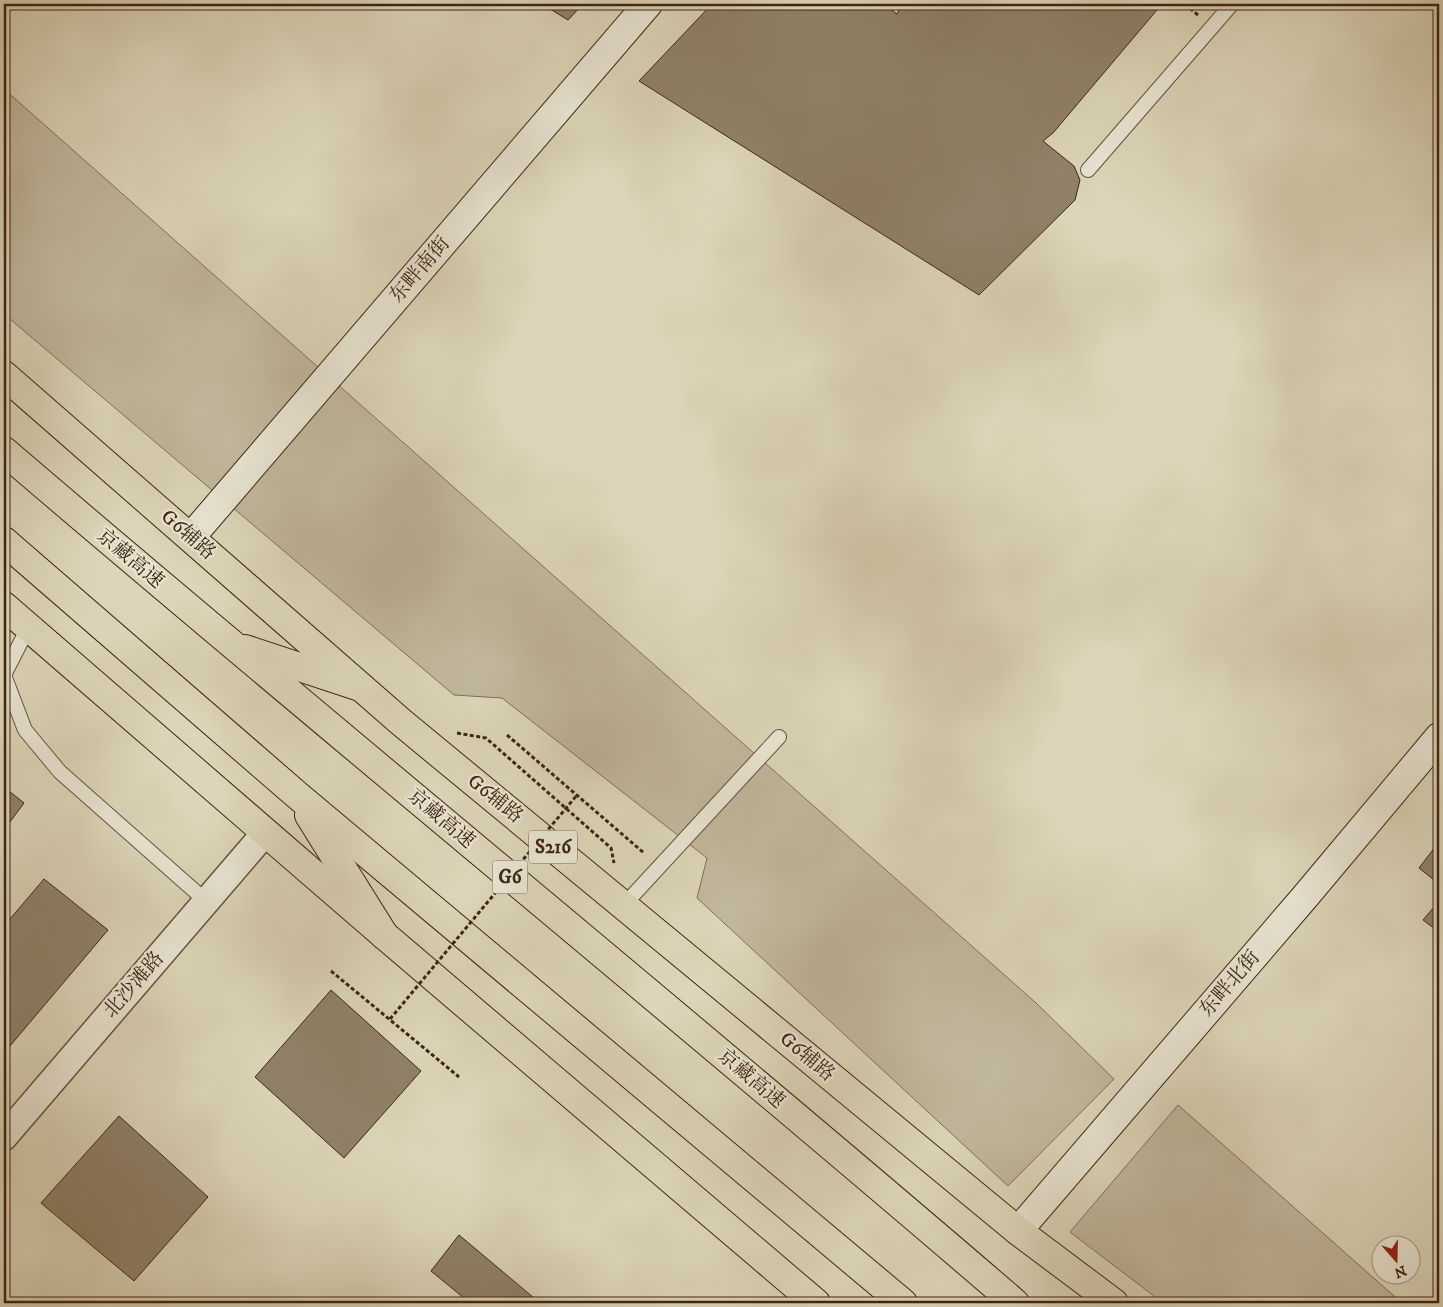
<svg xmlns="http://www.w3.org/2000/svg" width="1443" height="1307" viewBox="0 0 1443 1307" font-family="'IM FELL DW Pica','Noto Serif SC',serif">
<rect width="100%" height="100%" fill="#dcd5b9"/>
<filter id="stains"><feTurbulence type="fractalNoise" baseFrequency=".004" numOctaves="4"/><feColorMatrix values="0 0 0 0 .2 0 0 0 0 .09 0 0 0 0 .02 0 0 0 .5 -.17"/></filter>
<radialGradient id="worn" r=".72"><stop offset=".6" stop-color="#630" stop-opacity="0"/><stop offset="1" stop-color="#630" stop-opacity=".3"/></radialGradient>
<g fill="#c1b79d" stroke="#806e58">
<polygon points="4,89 1035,1002 1114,1079 1008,1186 697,898 707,858 502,698 454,695 4,314"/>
<polygon points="1178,1105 1402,1303 1163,1303 1070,1232"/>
</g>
<g fill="#908169" stroke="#3e2512">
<polygon points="542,4 583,4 568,20"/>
<polygon points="712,4 884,4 897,14 901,6 898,4 1162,4 1053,133 1043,141 1074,166 1080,180 1075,200 979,295 639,81"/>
<polygon points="4,787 24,803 4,830"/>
<polygon points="1439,842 1439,884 1419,868"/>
<polygon points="44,879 108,930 4,1053 4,926"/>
<polygon points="1439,901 1439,932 1423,920"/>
<polygon points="331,990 421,1071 344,1158 255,1077"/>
<polygon points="119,1116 208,1197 134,1281 41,1203"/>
<polygon points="459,1235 540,1303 470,1303 431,1271"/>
</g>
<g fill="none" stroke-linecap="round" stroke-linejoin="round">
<g stroke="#66513c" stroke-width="16">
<g id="lane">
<polyline points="1088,170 1232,4"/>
<polyline points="28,628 4,675 25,730 60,772 206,901"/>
<polyline points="624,905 779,737"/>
</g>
</g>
<g stroke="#66513c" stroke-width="29">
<polyline id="street" points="4,1137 265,833"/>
</g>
<g stroke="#3e2512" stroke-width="30">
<g id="secondary">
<polyline points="191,537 648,4"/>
<polyline points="1018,1231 1304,898 1439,737"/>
</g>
</g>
<g stroke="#3e2512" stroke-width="30">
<g id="primary">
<polyline points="4,375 401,722 1018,1231 1114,1303"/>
<polyline points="4,606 384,935 816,1303"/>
</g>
</g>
<g stroke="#3e2512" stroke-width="30">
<g id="highway">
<path d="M4,451C339,738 681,1015 1015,1303"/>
<polyline points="4,541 297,795 903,1303"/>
<polyline points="245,649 360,687"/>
<polyline points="309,815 384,935"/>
</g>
</g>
<g stroke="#3e2512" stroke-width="3" stroke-dasharray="4 2.5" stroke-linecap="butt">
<polyline points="1185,4 1198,15"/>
<polyline points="457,733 486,738 611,848 614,863"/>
<polyline points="507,735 644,853"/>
<polyline points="331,971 459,1077"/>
</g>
<use href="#lane" stroke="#e8e4d2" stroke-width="14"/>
<use href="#street" stroke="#e8e4d2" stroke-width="26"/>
<use href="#secondary" stroke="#e8e4d2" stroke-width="28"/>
<use href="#primary" stroke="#dcd5b9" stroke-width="28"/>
<use href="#highway" stroke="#dcd5b9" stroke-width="28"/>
<polyline stroke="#3e2512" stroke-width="3" stroke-dasharray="4 2.5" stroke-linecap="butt" points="390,1019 577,795"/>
</g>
<g text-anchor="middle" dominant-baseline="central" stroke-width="4.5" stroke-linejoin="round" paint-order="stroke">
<g fill="#e8e4d2" stroke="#715e4c" stroke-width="1">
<rect x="529" y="830.5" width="48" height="33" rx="4"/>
<rect x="492.5" y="860.5" width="35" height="33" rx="4"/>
</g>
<g font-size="19" font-weight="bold" fill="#3e2512">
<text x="553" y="847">S216</text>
<text x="510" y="877">G6</text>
</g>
<g font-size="20" fill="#3e2512" stroke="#e8e4d2">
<text transform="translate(420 270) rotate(-49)">东畔南街</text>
<text transform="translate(188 535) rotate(41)">G6辅路</text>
<text transform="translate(130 559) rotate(40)">京藏高速</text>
<text transform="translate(495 799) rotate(39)">G6辅路</text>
<text transform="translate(441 819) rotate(40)">京藏高速</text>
<text transform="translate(1230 984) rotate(-49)">东畔北街</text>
<text transform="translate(134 985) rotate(-49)">北沙滩路</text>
<text transform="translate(807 1057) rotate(40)">G6辅路</text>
<text transform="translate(751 1079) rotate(40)">京藏高速</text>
</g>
</g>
<rect width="1443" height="1307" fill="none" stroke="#dcd5b9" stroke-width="20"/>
<rect x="5" y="5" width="1433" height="1297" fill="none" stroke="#3e2512" stroke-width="2.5"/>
<rect x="10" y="10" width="1423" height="1287" fill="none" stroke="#3e2512"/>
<g transform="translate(1396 1260) rotate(160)"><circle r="24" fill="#e8e4d2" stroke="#a49885"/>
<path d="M0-4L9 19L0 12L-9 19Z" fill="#8f2418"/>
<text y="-8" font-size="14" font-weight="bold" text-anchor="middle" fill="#3e2512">N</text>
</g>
<rect width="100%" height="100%" filter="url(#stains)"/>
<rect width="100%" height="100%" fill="url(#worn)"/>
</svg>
